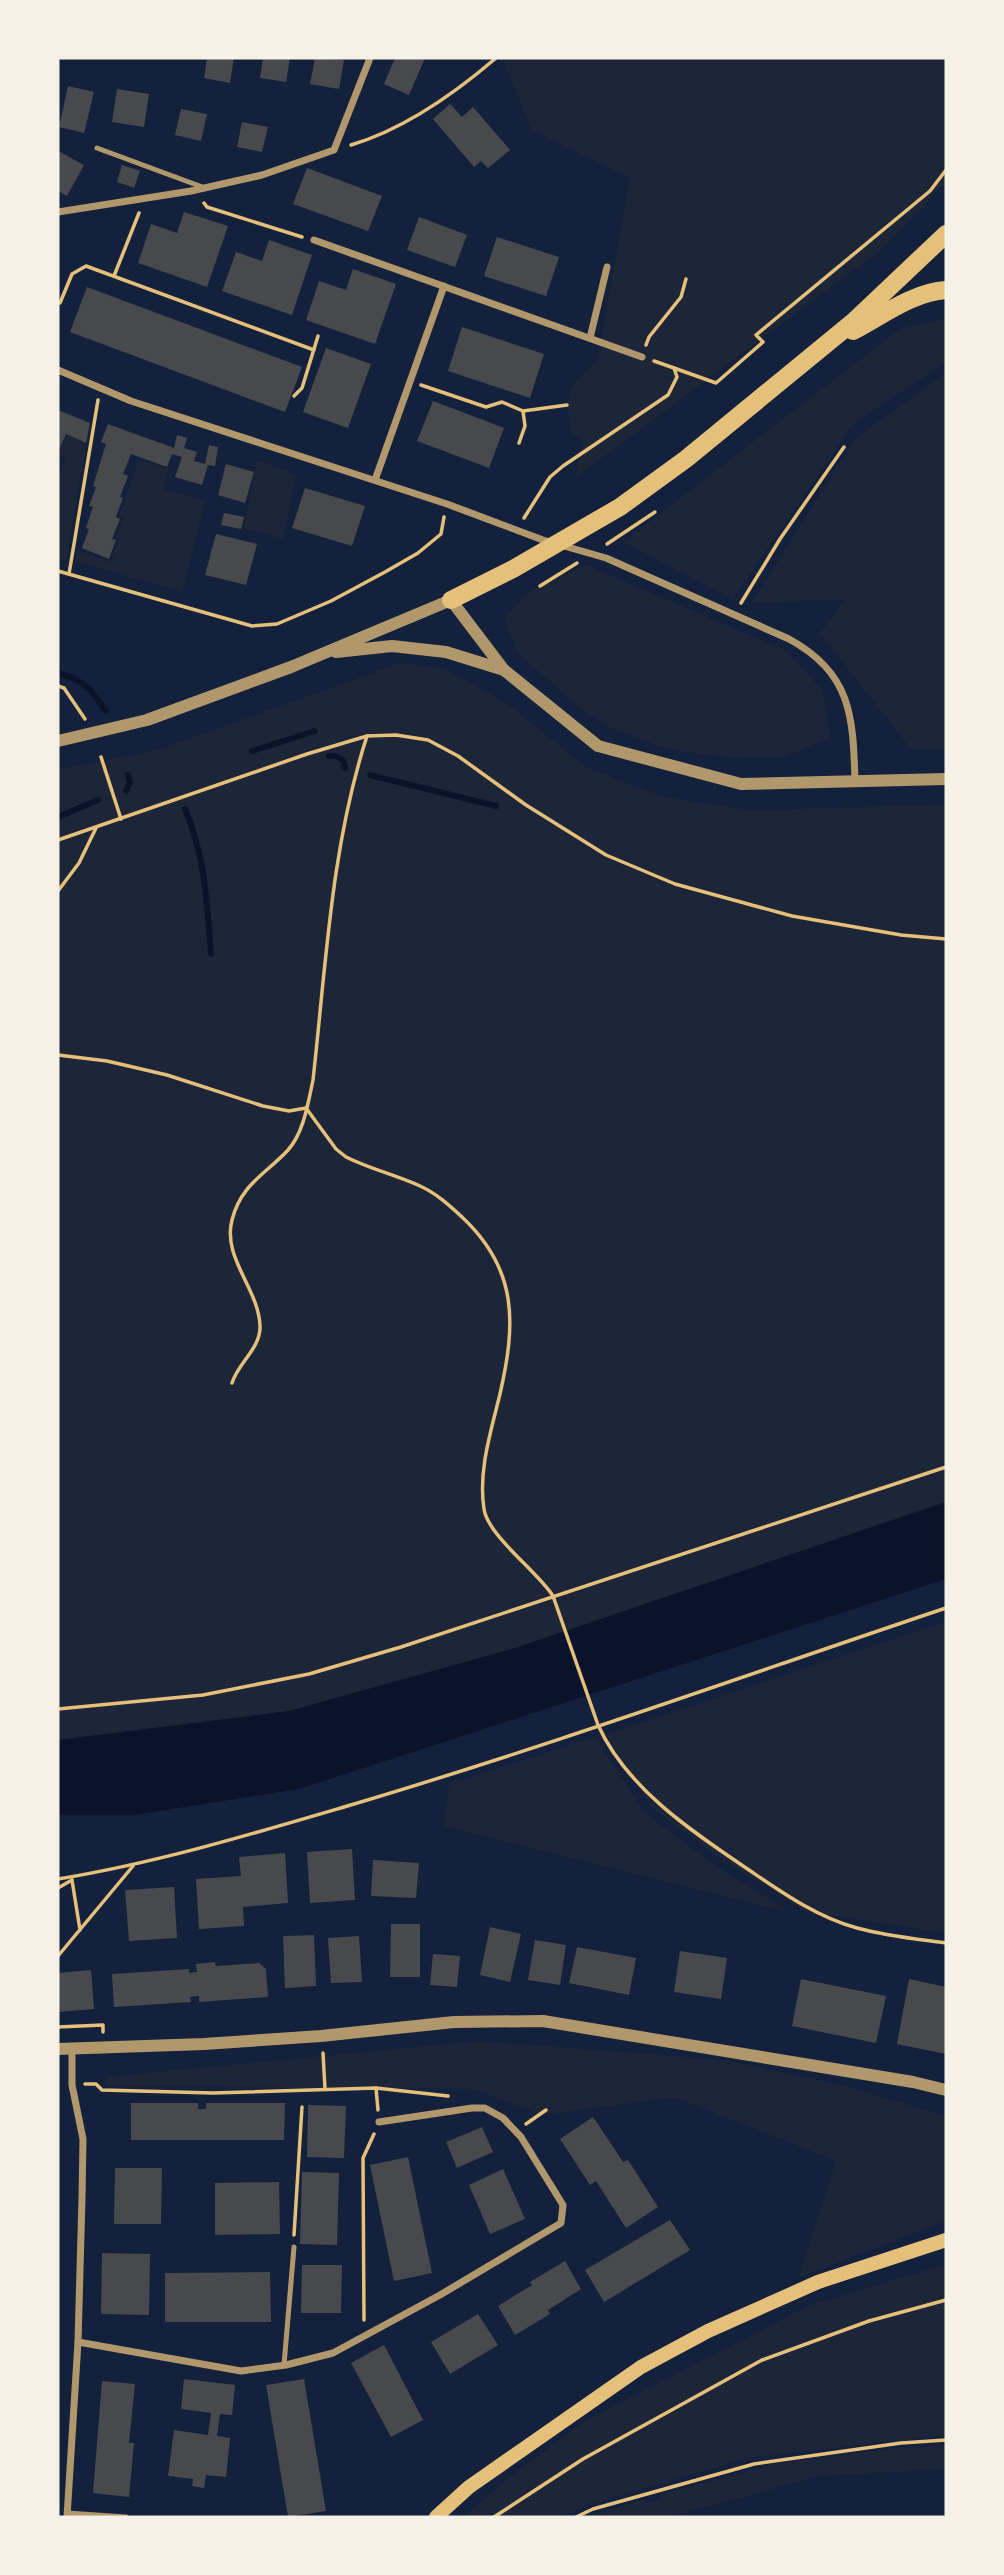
<svg xmlns="http://www.w3.org/2000/svg" width="1004" height="2575" viewBox="0 0 1004 2575" font-family="'Public Sans',sans-serif">
<rect width="100%" height="100%" fill="#14213d"/>
<g fill="#1d2539">
<path d="M502,58H946V182L882,249L576,477L583,440L571,432C565,397 566,387 594,364H597L630,178L532,130Z"/>
<polygon points="946,318 946,362 854,423 733,599 623,542 900,329"/>
<polygon points="946,373 946,749 911,749 820,633 845,600 752,602 856,438"/>
<polygon points="67,436 86,445 66,561 58,559 58,507 60,502 58,501 58,488 62,479 58,477 66,457 59,454"/>
<polygon points="139,460 169,469 163,489 205,501 182,592 75,561 77,550 110,562 119,540 116,538 123,518 119,516"/>
<polygon points="257,460 296,475 283,539 244,528"/>
<polygon points="586,565 785,650 823,691 830,738 783,757 731,758 672,750 615,730 581,709 518,653 504,619 527,593"/>
<polygon points="400,663 446,669 509,705 587,768 664,797 748,810 946,805 946,1502 512,1649 289,1711 58,1740 58,770 158,750"/>
<polygon points="944,1622 946,1629 946,1933 804,1911 716,1855 651,1807 606,1734"/>
<polygon points="595,1737 645,1813 716,1866 790,1912 444,1826 449,1784"/>
<polygon points="478,2041 726,2060 845,2086 946,2116 946,2221 798,2278 836,2161 675,2097 543,2115 473,2089 106,2086 106,2077"/>
<polygon points="946,2264 946,2435 749,2458 615,2497 576,2510 564,2517 463,2517 514,2474 583,2422 808,2306"/>
<polygon points="946,2445 946,2469 820,2476 669,2517 586,2517 645,2499 646,2503 662,2499 661,2494 774,2464 895,2448"/>
</g>
<polygon fill="#0b132b" points="946,1502 946,1579 299,1789 134,1815 58,1815 58,1740 289,1711 512,1649"/>
<g fill="none" stroke-linecap="round" stroke-linejoin="round">
<g stroke="#0b132b" stroke-width="6">
<path d="M58,673C84,680 91,689 106,711"/>
<polyline points="252,751 315,731"/>
<polyline points="329,756 336,756 343,760 345,768"/>
<polyline points="370,775 496,806"/>
<polyline points="126,791 130,783 128,775"/>
<path d="M185,809C205,855 207,904 211,954"/>
<polyline points="58,817 98,800"/>
</g>
</g>
<g fill="#48494c">
<polygon points="207,58 234,58 230,83 204,78"/>
<polygon points="263,58 290,58 286,82 260,78"/>
<polygon points="315,58 344,60 339,89 310,84"/>
<polygon points="395,58 425,58 409,95 384,84"/>
<polygon points="68,86 94,92 84,133 59,127"/>
<polygon points="117,89 149,94 144,127 112,122"/>
<polygon points="450,104 462,117 473,107 510,150 488,168 481,161 474,167 433,119"/>
<polygon points="181,109 207,114 201,141 175,135"/>
<polygon points="242,122 268,127 262,152 237,147"/>
<polygon points="58,151 84,165 67,196 58,191"/>
<polygon points="122,165 140,171 134,188 117,182"/>
<polygon points="307,168 382,196 368,231 293,204"/>
<polygon points="184,212 228,226 207,287 138,263 151,224 177,233"/>
<polygon points="419,217 467,235 455,267 407,250"/>
<polygon points="497,237 559,257 546,296 484,276"/>
<polygon points="269,240 312,255 292,315 222,291 236,252 262,261"/>
<polygon points="353,269 396,284 375,344 306,320 319,281 346,290"/>
<polygon points="87,287 302,367 285,412 70,332"/>
<polygon points="462,327 544,354 530,398 448,371"/>
<polygon points="326,348 371,364 348,428 303,412"/>
<polygon points="433,401 504,428 489,468 417,441"/>
<polygon points="58,410 90,423 86,443 66,434 58,452"/>
<polygon points="108,424 174,448 177,435 187,438 184,448 197,452 194,461 205,464 209,445 218,447 215,466 208,465 202,485 175,477 182,457 172,454 167,467 131,454 123,474 128,476 120,497 123,498 116,517 120,519 112,539 116,540 109,559 82,548 89,529 86,528 93,507 89,506 96,487 93,486 106,444 101,442"/>
<polygon points="226,464 254,472 245,503 218,495"/>
<polygon points="305,488 365,506 352,546 292,528"/>
<polygon points="224,513 244,517 241,529 221,525"/>
<polygon points="216,534 257,544 246,585 205,575"/>
<polygon points="352,1849 355,1900 310,1903 307,1852"/>
<polygon points="285,1853 288,1903 243,1907 244,1926 199,1929 196,1879 241,1876 239,1857"/>
<polygon points="373,1860 419,1863 416,1898 371,1896"/>
<polygon points="174,1887 177,1938 129,1941 125,1890"/>
<polygon points="391,1924 420,1924 420,1977 390,1977"/>
<polygon points="490,1927 521,1934 510,1982 480,1975"/>
<polygon points="314,1935 316,1986 285,1988 283,1936"/>
<polygon points="359,1936 362,1982 331,1983 328,1938"/>
<polygon points="535,1940 566,1945 560,1985 528,1980"/>
<polygon points="577,1947 636,1958 629,1995 569,1983"/>
<polygon points="680,1951 727,1958 721,1999 674,1992"/>
<polygon points="433,1954 460,1956 457,1987 430,1985"/>
<polygon points="215,1962 216,1966 259,1963 266,1969 268,1997 199,2002 199,1996 190,1997 191,2002 114,2007 112,1974 189,1969 189,1973 197,1972 196,1964"/>
<polygon points="91,1970 94,2009 58,2012 58,1973"/>
<polygon points="801,1979 886,1996 876,2043 792,2026"/>
<polygon points="909,1979 946,1987 946,2054 897,2044"/>
<polygon points="131,2103 198,2103 198,2109 206,2109 206,2103 285,2103 284,2140 131,2140"/>
<polygon points="308,2105 346,2106 344,2158 307,2157"/>
<polygon points="593,2117 623,2162 628,2160 658,2207 626,2228 596,2181 590,2185 560,2139"/>
<polygon points="482,2127 493,2152 457,2168 446,2142"/>
<polygon points="408,2157 432,2273 394,2281 370,2165"/>
<polygon points="115,2168 162,2168 161,2224 114,2224"/>
<polygon points="503,2169 525,2219 490,2234 469,2185"/>
<polygon points="302,2172 339,2173 337,2245 300,2244"/>
<polygon points="279,2182 280,2234 215,2235 215,2183"/>
<polygon points="670,2220 690,2250 604,2302 585,2270"/>
<polygon points="102,2253 150,2254 149,2315 101,2314"/>
<polygon points="565,2261 581,2289 548,2310 550,2314 515,2335 498,2306 532,2285 530,2282"/>
<polygon points="302,2265 342,2265 341,2313 301,2313"/>
<polygon points="270,2272 271,2322 165,2322 165,2273"/>
<polygon points="478,2314 498,2345 450,2374 431,2342"/>
<polygon points="384,2345 423,2420 391,2437 351,2363"/>
<polygon points="184,2379 235,2385 232,2415 220,2414 217,2436 230,2438 226,2477 206,2475 204,2488 192,2486 193,2479 168,2476 174,2430 208,2435 211,2413 181,2409"/>
<polygon points="304,2379 326,2511 288,2517 266,2385"/>
<polygon points="102,2381 135,2384 129,2443 134,2443 129,2497 93,2493"/>
</g>
<g fill="none" stroke-linecap="round" stroke-linejoin="round">
<g stroke="#e5c07b" stroke-width="3.5">
<path d="M351,145C405,129 454,94 496,58"/>
<polyline points="204,203 207,207 302,237"/>
<polyline points="114,276 139,213"/>
<polyline points="60,303 72,274 86,266 314,350"/>
<polyline points="646,345 649,337 681,297 686,279"/>
<polyline points="674,368 716,383 763,342 756,335 930,191 946,170"/>
<polyline points="421,385 486,407 502,402 523,411 567,405"/>
<polyline points="294,396 302,388 318,336"/>
<polyline points="519,443 525,426 523,411"/>
<polyline points="524,518 550,477 563,466 668,395 677,377 674,368 654,361"/>
<polyline points="607,544 655,512"/>
<polyline points="58,571 252,626 277,624 331,601 385,572 418,553 441,534 444,517"/>
<polyline points="69,574 98,400"/>
<polyline points="540,586 577,563"/>
<polyline points="741,603 780,539 844,447"/>
<polyline points="58,686 64,688 85,719"/>
<polyline points="101,757 121,819"/>
<polyline points="58,840 307,754 367,736 396,735 428,740 458,756 526,805 606,855 675,884 792,916 901,935 946,939"/>
<polyline points="58,891 79,863 96,828"/>
<polyline points="58,1055 107,1061 167,1075 263,1106 289,1111 306,1108"/>
<path d="M306,1108L336,1149L346,1157C370,1169 396,1175 420,1186C436,1193 450,1206 463,1218C518,1270 516,1324 500,1394C491,1431 478,1471 484,1509C488,1536 537,1571 553,1596L598,1725C627,1789 693,1832 749,1870C783,1893 817,1917 857,1928C886,1936 917,1939 946,1943"/>
<path d="M232,1383C238,1363 261,1348 260,1326C259,1289 222,1258 232,1220C241,1184 266,1174 288,1150C304,1132 308,1103 313,1080C326,965 331,847 367,736"/>
<polyline points="58,1709 203,1695 309,1674 401,1647 946,1467"/>
<path d="M58,1879C155,1863 249,1835 344,1807C547,1747 746,1675 946,1608"/>
<polyline points="72,1880 80,1930"/>
<polyline points="58,1888 72,1880"/>
<polyline points="58,1956 133,1866"/>
<polyline points="58,2027 103,2025 103,2032"/>
<polyline points="323,2053 325,2089"/>
<polyline points="85,2084 96,2084 102,2090 213,2093 376,2088 448,2096"/>
<polyline points="376,2088 378,2110"/>
<polyline points="526,2124 546,2110"/>
<polyline points="294,2235 302,2107"/>
<polyline points="364,2320 363,2158 374,2134"/>
<polyline points="494,2517 583,2459 762,2360 869,2321 946,2300"/>
<polyline points="576,2517 593,2509 754,2464 901,2443 946,2440"/>
</g>
<g stroke="#b1986c" stroke-width="5">
<polyline points="97,148 205,188"/>
<polyline points="284,2365 294,2247"/>
<polyline points="67,2513 126,2517"/>
</g>
<g stroke="#b1986c" stroke-width="7">
<polyline points="58,212 191,191 262,175 334,150 370,58"/>
<polyline points="314,240 642,357"/>
<polyline points="590,338 607,267"/>
<path d="M58,370L131,401L447,504L543,540L606,558L789,639C851,673 853,715 855,780"/>
<polyline points="375,480 444,286"/>
<polyline points="78,2342 241,2371 286,2365 333,2353 440,2295 561,2223 563,2205 521,2137 503,2118 485,2108 472,2108 379,2122"/>
<polyline points="67,2517 78,2342 82,2198 83,2139 72,2085 72,2049"/>
</g>
<g stroke="#b1986c" stroke-width="12">
<polyline points="336,652 392,646 446,652 504,670"/>
<polyline points="58,741 147,720 291,667 451,600 504,670 598,746 741,784 946,779"/>
<polyline points="58,2049 204,2044 321,2036 454,2022 543,2021 913,2082 946,2090"/>
</g>
<polyline stroke="#e5c07b" stroke-width="14" points="436,2517 469,2487 641,2367 708,2331 818,2282 946,2240"/>
<g stroke="#e5c07b" stroke-width="18">
<path d="M853,331C882,316 913,292 946,290"/>
<polyline points="451,600 513,569 620,507 686,459 853,322 946,234"/>
</g>
</g>
<rect width="1004" height="2575" fill="none" stroke="#f6f1e7" stroke-width="119"/>
</svg>
